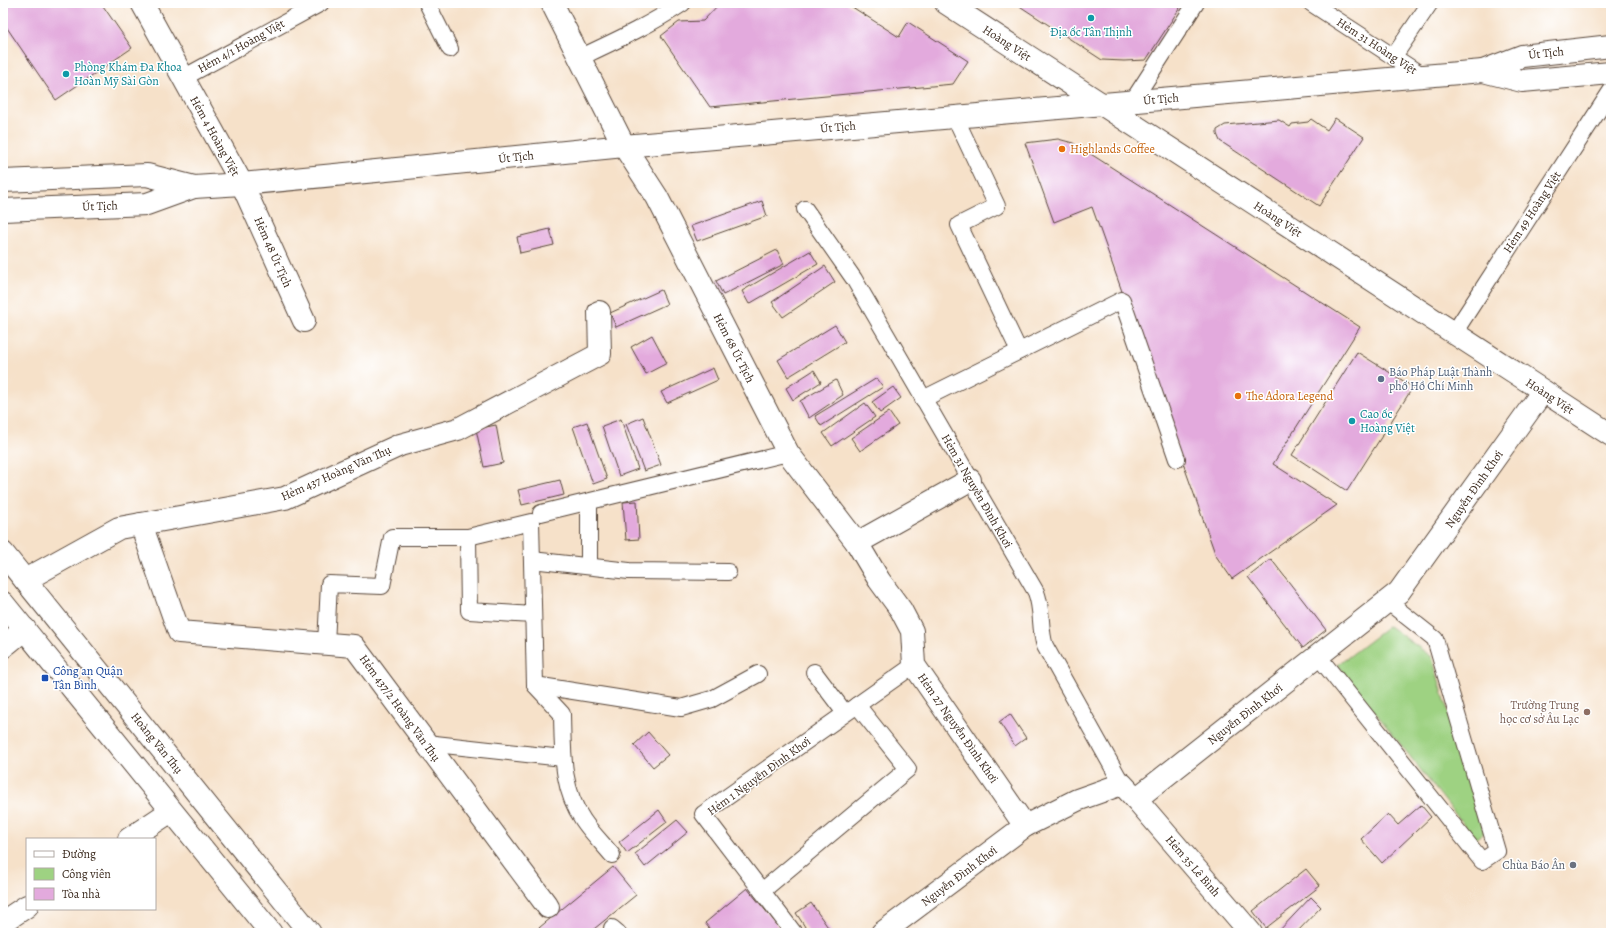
<svg xmlns="http://www.w3.org/2000/svg" width="1614" height="936" viewBox="0 0 1614 936" font-family="Alegreya,serif">
<rect width="100%" height="100%" fill="#fff"/>
<filter id="ink" filterUnits="userSpaceOnUse"><feTurbulence type="fractalNoise" baseFrequency=".025" numOctaves="2"/><feDisplacementMap in="SourceGraphic" scale="8" xChannelSelector="R" yChannelSelector="G"/><feConvolveMatrix kernelMatrix="1 2 1 2 8 2 1 2 1" color-interpolation-filters="sRGB"/></filter>
<filter id="wash" filterUnits="userSpaceOnUse"><feTurbulence type="fractalNoise" baseFrequency=".012" numOctaves="4" result="noise"/><feDisplacementMap in="SourceGraphic" scale="16" xChannelSelector="R" yChannelSelector="G"/><feGaussianBlur stdDeviation="0.9" result="paint"/><feColorMatrix in="noise" values="0 0 0 0 0 0 0 0 0 0 0 0 0 0 0 0 0 1.4 0 .05"/><feComposite in="paint" operator="in"/></filter>
<g filter="url(#wash)">
<rect width="100%" height="100%" fill="#f6e1c9"/>
<polygon fill="#9ed282" stroke="#6c7e50" points="1389,626 1432,657 1484,832 1475,839 1338,665"/>
<g id="blocks">
<g fill="#e3aadd">
<polygon points="3,3 101,3 132,48 56,100 3,22"/>
<polygon points="720,3 846,3 899,37 908,22 968,61 953,84 710,107 661,36 679,22 703,21"/>
<polygon points="1015,3 1183,3 1146,60 1124,61 1102,60"/>
<polygon points="1335,118 1364,137 1319,206 1220,141 1217,134 1217,130 1225,125 1279,120 1290,127 1292,124 1308,122 1311,119 1327,130"/>
<polygon points="1058,139 1073,143 1097,158 1360,327 1273,464 1337,505 1232,579 1216,556 1092,207 1054,222 1025,143"/>
<polygon points="762,201 767,216 697,241 691,226"/>
<polygon points="550,229 554,245 520,253 517,237"/>
<polygon points="777,250 784,264 723,295 716,281"/>
<polygon points="810,251 818,264 749,304 742,291"/>
<polygon points="825,266 835,282 783,317 772,302"/>
<polygon points="661,290 667,304 616,327 610,313"/>
<polygon points="835,325 845,342 788,377 778,360"/>
<polygon points="652,335 667,363 646,374 631,347"/>
<polygon points="1357,352 1413,387 1347,491 1292,455"/>
<polygon points="713,368 718,380 667,403 661,392"/>
<polygon points="814,370 821,382 793,400 786,388"/>
<polygon points="877,378 883,387 821,426 815,416"/>
<polygon points="836,380 843,395 809,418 800,401"/>
<polygon points="893,387 901,398 880,413 872,402"/>
<polygon points="865,403 875,417 832,446 823,433"/>
<polygon points="889,412 898,425 860,451 851,438"/>
<polygon points="643,417 661,465 644,471 626,424"/>
<polygon points="621,419 638,469 619,476 602,426"/>
<polygon points="587,422 607,479 593,484 573,427"/>
<polygon points="496,425 503,463 484,467 476,429"/>
<polygon points="560,480 564,495 522,505 518,490"/>
<polygon points="637,501 639,539 626,540 623,502"/>
<polygon points="1271,559 1326,630 1303,648 1248,577"/>
<polygon points="1010,714 1026,738 1015,746 999,722"/>
<polygon points="648,732 668,755 653,767 634,745"/>
<polygon points="1421,805 1431,817 1382,863 1361,839 1388,814 1398,825"/>
<polygon points="659,810 667,822 627,853 619,842"/>
<polygon points="677,820 688,832 645,867 635,854"/>
<polygon points="613,867 636,895 589,933 535,933 534,932"/>
<polygon points="1306,869 1320,886 1266,928 1253,911"/>
<polygon points="747,888 784,933 713,933 705,923"/>
<polygon points="1311,897 1321,907 1296,933 1277,933"/>
<polygon points="811,903 832,933 809,933 796,913"/>
</g>
</g>
</g>
<g filter="url(#ink)">
<use href="#blocks" fill-opacity="0" stroke="#574538" stroke-width="1"/>
<g fill="none" stroke-linecap="round" stroke-linejoin="round">
<g stroke="#574538" stroke-width="18">
<g id="lane">
<polyline points="427,3 450,49"/>
<polyline points="1311,3 1423,76"/>
<polyline points="1394,56 1430,3"/>
<path d="M579,58C615,41 650,25 683,3"/>
<polyline points="183,78 321,3"/>
<polyline points="1132,102 1196,3"/>
<polyline points="955,117 997,206 959,225 1019,351"/>
<path d="M805,209L854,279L1036,592C1043,610 1039,628 1045,646L1122,784"/>
<polyline points="1454,333 1611,91"/>
<polyline points="923,399 1122,300 1177,459"/>
<polyline points="589,502 589,566"/>
<polyline points="541,513 788,453"/>
<polyline points="468,537 469,611 533,615"/>
<polyline points="532,560 629,571 728,572"/>
<path d="M326,644L329,584L382,586L392,537H468L531,522L535,685L562,714C563,751 561,788 583,820C591,832 603,844 612,855"/>
<polyline points="1318,656 1482,861 1497,851 1435,639 1387,601"/>
<polyline points="814,672 845,713"/>
<polyline points="535,685 681,708 712,699 758,674"/>
<polyline points="426,743 563,758"/>
<polyline points="762,891 908,769 857,705"/>
<polyline points="612,928 618,933"/>
<polyline points="794,933 703,814 914,665"/>
</g>
</g>
<g stroke="#574538" stroke-width="24">
<g id="street">
<polyline points="142,3 242,184 304,321"/>
<polyline points="552,3 624,146 657,197 788,453 857,543 879,580 901,610 912,631 914,665 1025,826"/>
<polyline points="946,3 1611,435"/>
<polyline points="141,524 179,632 354,646 548,907"/>
<polyline points="857,543 970,480"/>
<polyline points="25,580 119,528 285,498 400,445 458,429 600,354 599,312"/>
<polyline points="3,647 25,629"/>
<polyline points="1136,799 1251,933"/>
<polyline points="129,839 171,811"/>
<polyline points="3,922 27,906"/>
<polyline points="882,933 1025,826 1077,800 1122,784 1136,799 1399,592 1543,391"/>
</g>
</g>
<g stroke="#574538" stroke-width="24">
<g id="secondary">
<polyline points="1483,71 1522,56 1611,46"/>
<polyline points="3,181 147,175 194,187"/>
<polyline points="3,210 147,204 194,187 242,184 407,168 624,146 1423,76 1483,71 1522,81 1611,73"/>
</g>
</g>
<g stroke="#574538" stroke-width="24">
<g id="primary">
<polyline points="3,553 310,933"/>
<polyline points="3,603 271,933"/>
</g>
</g>
<use href="#lane" stroke="#fff" stroke-width="16"/>
<use href="#street" stroke="#fff" stroke-width="22"/>
<use href="#secondary" stroke="#fff" stroke-width="22"/>
<use href="#primary" stroke="#fff" stroke-width="22"/>
</g>
</g>
<g fill="#0f9aa8" stroke="#fff" stroke-width="1.5">
<circle cx="1091" cy="18" r="4"/>
<circle cx="66" cy="74" r="4"/>
<circle cx="1352" cy="421" r="4"/>
</g>
<g fill="#e8710a" stroke="#fff" stroke-width="1.5">
<circle cx="1062" cy="149" r="4"/>
<circle cx="1238" cy="396" r="4"/>
</g>
<circle fill="#5c6f8a" stroke="#fff" stroke-width="1.5" cx="1381" cy="379" r="4"/>
<rect fill="#1a4fb4" stroke="#fff" stroke-width="1.5" x="41" y="674" width="8" height="8" rx="2"/>
<circle fill="#8d6e63" stroke="#fff" stroke-width="1.5" cx="1587" cy="712" r="4"/>
<circle fill="#6b7280" stroke="#fff" stroke-width="1.5" cx="1573" cy="865" r="4"/>
<g text-anchor="middle" dominant-baseline="central" stroke-width="3" stroke-linejoin="round" paint-order="stroke">
<g font-size="12" fill="#0d838f" stroke="#fff" text-anchor="start">
<text x="1091" y="32" text-anchor="middle">Địa ốc Tân Thịnh</text>
<text x="74" y="67">Phòng Khám Đa Khoa<tspan x="74" dy="14">Hoàn Mỹ Sài Gòn</tspan></text>
<text x="1360" y="414">Cao ốc<tspan x="1360" dy="14">Hoàng Việt</tspan></text>
</g>
<g font-size="12" fill="#3b2a1e" stroke="#fff">
<text transform="translate(1007 43) rotate(33)">Hoàng Việt</text>
<text transform="translate(241 46) rotate(-29)">Hẻm 4/1 Hoàng Việt</text>
<text transform="translate(1377 46) rotate(33)">Hẻm 31 Hoàng Việt</text>
<text transform="translate(1546 53) rotate(-6)">Út Tịch</text>
<text transform="translate(1161 99) rotate(-5)">Út Tịch</text>
<text transform="translate(838 127) rotate(-5)">Út Tịch</text>
<text transform="translate(215 136) rotate(61)">Hẻm 4 Hoàng Việt</text>
<text transform="translate(516 157) rotate(-6)">Út Tịch</text>
<text transform="translate(100 206) rotate(-2)">Út Tịch</text>
<text transform="translate(1532 212) rotate(-57)">Hẻm 49 Hoàng Việt</text>
<text transform="translate(1278 219) rotate(33)">Hoàng Việt</text>
<text transform="translate(273 252) rotate(66)">Hẻm 48 Út Tịch</text>
<text transform="translate(734 348) rotate(63)">Hẻm 68 Út Tịch</text>
<text transform="translate(1550 396) rotate(33)">Hoàng Việt</text>
<text transform="translate(336 473) rotate(-24)">Hẻm 437 Hoàng Văn Thụ</text>
<text transform="translate(1474 489) rotate(-55)">Nguyễn Đình Khơi</text>
<text transform="translate(977 491) rotate(60)">Hẻm 31 Nguyễn Đình Khơi</text>
<text transform="translate(400 708) rotate(54)">Hẻm 437/2 Hoàng Văn Thụ</text>
<text transform="translate(1245 714) rotate(-38)">Nguyễn Đình Khơi</text>
<text transform="translate(958 728) rotate(55)">Hẻm 27 Nguyễn Đình Khơi</text>
<text transform="translate(157 743) rotate(51)">Hoàng Văn Thụ</text>
<text transform="translate(759 776) rotate(-36)">Hẻm 1 Nguyễn Đình Khơi</text>
<text transform="translate(1193 866) rotate(49)">Hẻm 35 Lê Bình</text>
<text transform="translate(959 876) rotate(-37)">Nguyễn Đình Khơi</text>
</g>
<g font-size="12" fill="#c56008" stroke="#fff" text-anchor="start">
<text x="1070" y="149">Highlands Coffee</text>
<text x="1246" y="396">The Adora Legend</text>
</g>
<g font-size="12" fill="#4e5e75" stroke="#fff" text-anchor="start">
<text x="1389" y="372">Báo Pháp Luật Thành<tspan x="1389" dy="14">phố Hồ Chí Minh</tspan></text>
</g>
<g font-size="12" fill="#164399" stroke="#fff" text-anchor="start">
<text x="53" y="671">Công an Quận<tspan x="53" dy="14">Tân Bình</tspan></text>
</g>
<g font-size="12" fill="#785e54" stroke="#fff" text-anchor="end">
<text x="1579" y="705">Trường Trung<tspan x="1579" dy="14">học cơ sở Âu Lạc</tspan></text>
</g>
<g font-size="12" fill="#5b616d" stroke="#fff" text-anchor="end">
<text x="1565" y="865">Chùa Báo Ân</text>
</g>
</g>
<rect width="1614" height="936" fill="none" stroke="#fff" stroke-width="16"/>
<rect x="26" y="838" width="130" height="72" fill="#ffffff" stroke="#b1aaa5"/>
<rect x="34" y="851" width="20" height="6" fill="#ffffff" stroke="#b1aaa5"/>
<text x="62" y="858" font-size="12" fill="#3b2a1e">Đường</text>
<rect x="34" y="868" width="20" height="12" fill="#9ed282" stroke="#b1aaa5"/>
<text x="62" y="878" font-size="12" fill="#3b2a1e">Công viên</text>
<rect x="34" y="888" width="20" height="12" fill="#e3aadd" stroke="#b1aaa5"/>
<text x="62" y="898" font-size="12" fill="#3b2a1e">Tòa nhà</text>
</svg>
